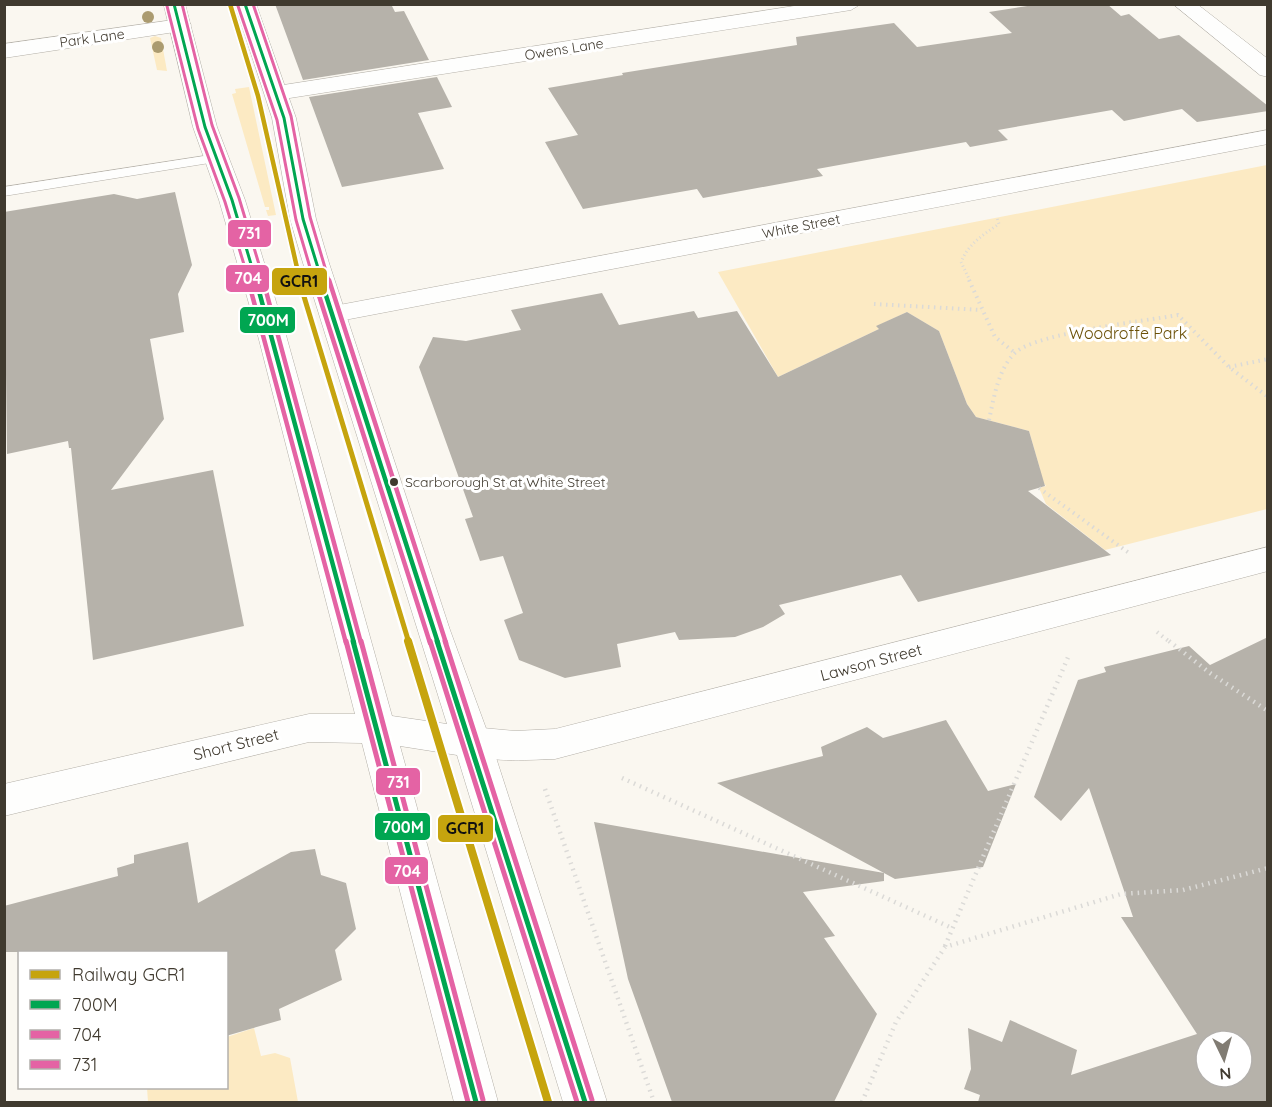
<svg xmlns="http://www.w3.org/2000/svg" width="1272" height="1107" viewBox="0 0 1272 1107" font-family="Quicksand,sans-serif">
<rect width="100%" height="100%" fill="#faf7f0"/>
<g fill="#fceac3">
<polygon points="155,36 161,38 167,71 157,70 150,38"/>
<polygon points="249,87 276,215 268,216 266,210 269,210 269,207 265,207 232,94 236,93 235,89"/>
<polygon points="1267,165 1267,509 1105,550 1046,504 1039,488 1046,486 1034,471 1040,469 1029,431 976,417 967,404 939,331 907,312 877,326 879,329 778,377 718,272"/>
<polygon points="254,1028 261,1056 275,1053 290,1058 298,1102 148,1102 147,1088 226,1088 227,1037"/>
</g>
<g fill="#b6b2aa" fill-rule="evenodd">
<polygon points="275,4 391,4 395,12 404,11 429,60 303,80"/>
<polygon points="1040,4 1107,4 1121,16 1129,14 1159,39 1179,35 1268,106 1268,111 1197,122 1182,109 1124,121 1112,110 998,130 1008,140 970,147 966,142 817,169 823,176 703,198 697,189 583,209 545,142 578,135 548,88 623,75 622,73 797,45 796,37 894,23 917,47 1012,33 989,12"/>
<polygon points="437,77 452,107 418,113 444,169 342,187 309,97"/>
<polygon points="175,192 192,265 178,294 184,332 150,339 164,419 111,490 213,470 244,626 93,660 71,448 69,448 68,441 7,454 4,212 114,194 137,199"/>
<polygon points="602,293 619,325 694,311 698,318 737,311 778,377 879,329 876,326 907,312 939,331 967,404 976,417 1029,431 1045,486 1028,491 1111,555 918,602 901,575 779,605 785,614 763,627 735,637 679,640 675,632 617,644 621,667 565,678 519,660 504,620 523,613 503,556 480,561 465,519 473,517 419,367 433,337 466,341 521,330 511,310"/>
<path d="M1268,637V1102H978L980,1095L964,1089L971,1069L968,1028L1002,1042L1010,1020L1077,1050L1071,1075L1197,1034L1121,917H1133L1089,788L1061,821L1034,797L1078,680L1106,672L1104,667L1189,646L1210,665ZM1206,1041H1242V1077H1206Z"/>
<polygon points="946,720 988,791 1016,784 983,867 895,879 884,873 884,881 803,892 835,936 824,938 877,1014 834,1102 672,1102 628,979 594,822 884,873 717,783 823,756 821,747 867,727 883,738"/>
<polygon points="188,842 198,903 291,852 315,849 321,875 346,883 356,929 335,950 342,980 279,1009 281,1020 226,1036 226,952 4,952 4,906 118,876 117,868 134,863 134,855"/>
</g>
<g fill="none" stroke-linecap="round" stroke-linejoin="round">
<g stroke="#b3afa7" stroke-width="1">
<polygon id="lane" points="217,154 224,158 222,161 4,196 4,187"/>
</g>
<g stroke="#b3afa7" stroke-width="1">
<g id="street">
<polygon points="807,4 861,4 851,10 277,100 269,98 265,93 269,88 277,86"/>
<polygon points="1173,4 1197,4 1268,59 1268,77 1260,75"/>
<polygon points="180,19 188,20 191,25 188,30 4,58 4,44"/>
<polygon points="1268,130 1268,144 334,322 324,320 320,314 324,308 334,306"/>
<path d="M1268,547V571L555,759C523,760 490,763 459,752L453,742L459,732L472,727L515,731L555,729Z"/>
</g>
</g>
<g stroke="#b3afa7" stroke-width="1">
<polygon id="secondary" points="164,4 185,4 217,127 245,200 284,328 392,716 447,724 303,263 290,219 272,118 235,4 256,4 296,118 316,219 329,263 450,630 491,742 607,1102 563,1102 457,755 400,746 498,1102 454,1102 362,743 309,742 4,816 4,784 309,714 355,714 256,328 219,200 193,127"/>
</g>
<path stroke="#dbdad7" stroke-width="3" stroke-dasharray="1 3" stroke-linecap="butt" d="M970,281L961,262C969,243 983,235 999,224L997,218"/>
<g stroke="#dbdad7" stroke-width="4" stroke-dasharray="1.5 4.5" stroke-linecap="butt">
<polyline points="969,280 995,337 1015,353"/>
<polyline points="874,304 982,310"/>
<polyline points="1229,367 1268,359"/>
<path d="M989,420C994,398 998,368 1016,352C1038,333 1145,321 1178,315L1229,367L1268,397"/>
<polyline points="1039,488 1129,553"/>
<polyline points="1157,632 1171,643"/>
</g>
<g stroke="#dbdad7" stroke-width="4.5" stroke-dasharray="1.5 5" stroke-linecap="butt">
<polyline points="1169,641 1210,673 1268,711"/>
<polyline points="622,778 952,928"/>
<polyline points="545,789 654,1102"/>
<polyline points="945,946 1069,655"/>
<polyline points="862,1102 896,1022 945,947 1121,894 1183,890 1268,868"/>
</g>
<use href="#lane" fill="#fefefd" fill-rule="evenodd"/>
<use href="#street" fill="#fefefd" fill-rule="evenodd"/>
<use href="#secondary" fill="#fefefd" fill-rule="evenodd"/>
<g stroke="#fff" stroke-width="6">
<g id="bus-1-far2">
<polyline points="174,4 205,127 232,200 256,281"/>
<polyline points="245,4 284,118 303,219 322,281"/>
</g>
</g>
<g stroke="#fff" stroke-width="9">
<g id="bus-1-far1">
<polyline points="256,280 354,643"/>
<polyline points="321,280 438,643"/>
</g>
</g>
<g stroke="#fff" stroke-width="10">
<g id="bus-1">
<polyline points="353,641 476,1102"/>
<polyline points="437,641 585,1102"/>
</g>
</g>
<g stroke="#fff" stroke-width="6">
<g id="bus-2-far2">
<polyline points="167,6 198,129 225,202 249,281"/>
<polyline points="238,6 277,120 296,220 314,281"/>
</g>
</g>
<g stroke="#fff" stroke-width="9">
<g id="bus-2-far1">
<polyline points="248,280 346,643"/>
<polyline points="314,280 430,643"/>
</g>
</g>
<g stroke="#fff" stroke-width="10">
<g id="bus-2">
<polyline points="346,641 468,1102"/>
<polyline points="430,641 577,1102"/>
</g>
</g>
<g stroke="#fff" stroke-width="6">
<g id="bus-3-far2">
<polyline points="182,4 212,125 239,198 264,281"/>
<polyline points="253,4 291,116 310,217 329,281"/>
</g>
</g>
<g stroke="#fff" stroke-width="9">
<g id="bus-3-far1">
<polyline points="263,280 361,643"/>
<polyline points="329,280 446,643"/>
</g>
</g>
<g stroke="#fff" stroke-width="10">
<g id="bus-3">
<polyline points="361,641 483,1100"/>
<polyline points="445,641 592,1100"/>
</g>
</g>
<use href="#bus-1-far2" stroke="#00a651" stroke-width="3"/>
<use href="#bus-1-far1" stroke="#00a651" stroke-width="4.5"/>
<use href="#bus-1" stroke="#00a651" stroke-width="5"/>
<use href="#bus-2-far2" stroke="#e463a4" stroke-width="3"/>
<use href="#bus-2-far1" stroke="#e463a4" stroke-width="4.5"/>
<use href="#bus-2" stroke="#e463a4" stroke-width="5"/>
<use href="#bus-3-far2" stroke="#e463a4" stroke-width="3"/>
<use href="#bus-3-far1" stroke="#e463a4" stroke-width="4.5"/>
<use href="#bus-3" stroke="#e463a4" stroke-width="5"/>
<g stroke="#fff" stroke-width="8">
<polyline id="rail-1-far2" points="230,4 258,96 300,281"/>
</g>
<g stroke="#fff" stroke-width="10">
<polyline id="rail-1-far1" points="299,280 409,643"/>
</g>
<g stroke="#fff" stroke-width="12">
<polyline id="rail-1" points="408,641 548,1102"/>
</g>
<use href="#rail-1-far2" stroke="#c6a40e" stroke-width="4.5"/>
<use href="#rail-1-far1" stroke="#c6a40e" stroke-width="5"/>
<use href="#rail-1" stroke="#c6a40e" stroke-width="8"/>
</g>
<g fill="#ab9b70">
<circle cx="148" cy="17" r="6"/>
<circle cx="158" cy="47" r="6"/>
</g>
<circle fill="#403a2f" stroke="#fff" stroke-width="2" cx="394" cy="482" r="5"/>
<g text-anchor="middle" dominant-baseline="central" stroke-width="6" stroke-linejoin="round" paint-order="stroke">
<g font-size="14" fill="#403a2f" stroke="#fff">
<text transform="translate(92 38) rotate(-8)">Park Lane</text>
<text transform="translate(564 49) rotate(-9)">Owens Lane</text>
<text transform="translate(801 226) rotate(-11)">White Street</text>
</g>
<g font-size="14" fill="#403a2f" stroke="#fff" text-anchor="start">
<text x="405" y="482">Scarborough St at White Street</text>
</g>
<g font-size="16" fill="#6b5007" stroke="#fff">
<text x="1128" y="333">Woodroffe Park</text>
</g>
<g font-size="16" fill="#403a2f" stroke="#fff">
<text transform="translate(871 662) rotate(-15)">Lawson Street</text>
<text transform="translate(236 744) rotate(-14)">Short Street</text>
</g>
</g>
<g stroke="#fff" stroke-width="2">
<rect x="227" y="219" width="45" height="29" rx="6" fill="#e463a4"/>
<rect x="225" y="264" width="45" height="29" rx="6" fill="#e463a4"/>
<rect x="271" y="267" width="57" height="29" rx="6" fill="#c6a40e"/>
<rect x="239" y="306" width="57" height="28" rx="6" fill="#00a651"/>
<rect x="375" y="767" width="46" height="29" rx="6" fill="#e463a4"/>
<rect x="374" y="812" width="57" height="29" rx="6" fill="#00a651"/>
<rect x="437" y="814" width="57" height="29" rx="6" fill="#c6a40e"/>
<rect x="384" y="856" width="45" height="29" rx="6" fill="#e463a4"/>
</g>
<g font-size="16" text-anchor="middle" font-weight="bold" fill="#fff">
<text x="249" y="239">731</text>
<text x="248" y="284">704</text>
<text x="268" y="326">700M</text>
<text x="398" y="788">731</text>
<text x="403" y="833">700M</text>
<text x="407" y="877">704</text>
</g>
<g font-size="16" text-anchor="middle" font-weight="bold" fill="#111">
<text x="299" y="287">GCR1</text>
<text x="465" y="834">GCR1</text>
</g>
<rect width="1272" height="1107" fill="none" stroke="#403a2f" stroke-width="12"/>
<rect x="18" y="951" width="210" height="138" fill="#ffffff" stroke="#b3b0ac" stroke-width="1.5"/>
<rect x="30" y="970" width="30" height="9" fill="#c6a40e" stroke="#b3b0ac" stroke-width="1.5"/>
<text x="72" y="981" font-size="18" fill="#403a2f">Railway GCR1</text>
<rect x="30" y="1000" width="30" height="9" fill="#00a651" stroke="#b3b0ac" stroke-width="1.5"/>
<text x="72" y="1011" font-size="18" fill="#403a2f">700M</text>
<rect x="30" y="1030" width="30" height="9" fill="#e463a4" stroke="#b3b0ac" stroke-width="1.5"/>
<text x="72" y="1041" font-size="18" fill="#403a2f">704</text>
<rect x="30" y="1060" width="30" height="9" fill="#e463a4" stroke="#b3b0ac" stroke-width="1.5"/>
<text x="72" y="1071" font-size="18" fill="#403a2f">731</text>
<g transform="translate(1224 1059) rotate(175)"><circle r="28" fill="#ffffff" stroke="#b3b0ac" stroke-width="1.5"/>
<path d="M0-4.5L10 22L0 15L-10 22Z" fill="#817c73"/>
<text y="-9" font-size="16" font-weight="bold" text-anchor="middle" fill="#403a2f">N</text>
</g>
</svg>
